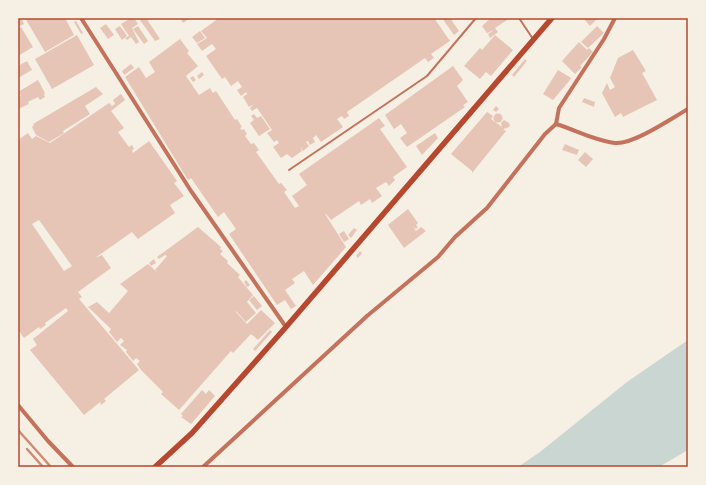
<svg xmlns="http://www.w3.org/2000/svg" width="706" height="485" viewBox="0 0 706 485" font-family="'Exo 2',sans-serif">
<rect width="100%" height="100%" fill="#f6efe4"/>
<polygon fill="#c9d6d2" points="688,340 688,450 659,467 518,467 540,452 627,382"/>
<g fill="#e6c5b7" fill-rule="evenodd">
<polygon points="18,18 21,18 24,24 18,27"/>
<polygon points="25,18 65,18 74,35 45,52"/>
<polygon points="131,18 134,18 138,24 132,28 139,42 136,44 131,37 127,40 125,38 129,36 121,24"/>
<polygon points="142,18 146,18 160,39 155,41 140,20"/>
<polygon points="180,18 190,18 183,23"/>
<polygon points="219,18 434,18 450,41 431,54 434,58 428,62 425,58 347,112 349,116 344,119 342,116 337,119 343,127 321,142 316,135 313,138 315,142 310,145 308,141 306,142 309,146 303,151 300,146 302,151 292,158 287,154 281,158 273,147 279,143 277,140 274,142 267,133 272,130 257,108 252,111 250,108 254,104 249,107 243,97 247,94 246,92 241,96 237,90 242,87 238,81 231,86 225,77 222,79 206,56 216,49 212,44 202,51 197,44 207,38 201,31"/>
<polygon points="442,18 450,18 459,31 454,35"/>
<polygon points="491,18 505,18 507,20 495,28 498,32 490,38 488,34 494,30 487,33 482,26"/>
<polygon points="583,18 598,18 590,26"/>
<polygon points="76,21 83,33 81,34 74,22"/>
<polygon points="106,24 114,35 108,39 100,28"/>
<polygon points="120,26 127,36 122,40 115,29"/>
<polygon points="138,26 148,41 144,44 133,29"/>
<polygon points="597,26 604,33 588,48 581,42"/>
<polygon points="21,27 33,47 18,56 18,29"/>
<polygon points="200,31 205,38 197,43 192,37"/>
<polygon points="77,35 94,65 52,89 35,59"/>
<polygon points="495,35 513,50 491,76 486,72 480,79 464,66 480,48 482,50"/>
<polygon points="180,39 189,51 187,53 198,66 186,76 199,95 210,88 213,93 216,91 235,120 237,119 242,127 240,128 242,130 244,129 247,134 245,136 251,144 254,143 259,150 256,152 279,184 281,183 287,190 284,192 295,208 299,206 292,196 307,185 299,174 379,118 385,126 380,129 407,167 393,177 395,180 389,186 386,182 376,188 382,196 372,203 370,199 361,205 359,201 331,220 326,214 325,214 346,247 313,285 304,271 292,279 295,283 285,290 296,306 291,309 285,300 277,305 229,234 236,229 224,212 218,217 191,178 188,180 125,77 139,67 146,78 155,72 149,62"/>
<polygon points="579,42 587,50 589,48 593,52 580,66 582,67 575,74 562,61"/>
<polygon points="633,50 646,71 642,73 657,100 623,117 621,113 615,117 602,93 607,83 610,90 615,87 610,78 618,58"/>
<polygon points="525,59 527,61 514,77 512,75"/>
<polygon points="27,61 32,70 18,78 18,66"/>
<polygon points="131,64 134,68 124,75 122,71"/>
<polygon points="453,66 463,80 457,86 468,102 463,105 465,107 407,147 400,138 407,133 401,124 394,129 385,115"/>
<polygon points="558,70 571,78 570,80 553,100 543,94"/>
<polygon points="202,72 204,75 199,79 197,76"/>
<polygon points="193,76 196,80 193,82 190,78"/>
<polygon points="38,80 45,93 44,94 45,97 40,100 38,97 28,102 29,104 18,109 18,97 21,96 18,92"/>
<polygon points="96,87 103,94 85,106 90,114 63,131 64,133 49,142 36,135 32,127 34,125 33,124"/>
<path d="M121,94L125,100L111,111L124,128L118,132L129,147L132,145L134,149L132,150L133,153L149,141L177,181L174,183L184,196L170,205L175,213L138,239L132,232L95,258L102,255L111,268L78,292L82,297L79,299L139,370L104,399L106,401L101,405L100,402L84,415L30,350L37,345L33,339L68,311L66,308L45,323L46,325L40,329L39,327L24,338L20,332L18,333V140L28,133L32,139L36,136L50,143L109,103L112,106L115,104L113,100ZM39,220L72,266L64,271L32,224Z"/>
<polygon points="584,98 595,102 594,107 582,102"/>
<polygon points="496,106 499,109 496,112 493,110"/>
<polygon points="487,112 493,116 491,119 502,127 501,123 504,120 509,123 510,126 507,128 503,129 506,131 472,173 472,171 451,154"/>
<circle cx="498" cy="118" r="4.5"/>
<polygon points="254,114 257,118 261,116 270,129 259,136 250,123 254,120 251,116"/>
<polygon points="435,133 438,138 422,155 416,146"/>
<polygon points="565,144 579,150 577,155 562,150"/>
<polygon points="585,152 593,159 586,167 578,160"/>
<polygon points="408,209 418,223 416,225 418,227 416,229 413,227 416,231 421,227 426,231 404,248 388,225"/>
<polygon points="198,227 221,247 220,249 223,251 220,254 228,261 227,263 240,275 238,277 253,295 247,302 256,313 246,322 236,311 236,312 247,324 261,310 275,323 258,340 251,334 233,353 231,351 179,410 161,394 163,392 141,370 137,364 140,361 136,358 133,361 126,352 127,350 120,345 124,341 121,338 117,342 109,332 111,329 88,307 97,302 109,313 128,291 120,284 148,264 159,274 155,270 167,256 165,255 159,259 157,257"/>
<polygon points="354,228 357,230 351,238 348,235"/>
<polygon points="344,231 349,239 344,242 339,234"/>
<polygon points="360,251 362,253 358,258 356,256"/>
<polygon points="154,259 156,263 151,266 149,263"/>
<polygon points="246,280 250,285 247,287 244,282"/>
<polygon points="254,296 262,306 257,310 249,300"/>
<polygon points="270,330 272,332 255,351 253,349"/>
<polygon points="202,390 206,394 209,390 215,396 191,424 181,417 183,416 181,414"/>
</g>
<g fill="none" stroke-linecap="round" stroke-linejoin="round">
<g stroke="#c5725c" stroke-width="2">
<polyline points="519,18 533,39"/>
<polyline points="289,170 427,76 476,18"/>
</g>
<g stroke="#c5725c" stroke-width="4">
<polyline points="81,18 191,191 286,327"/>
<polyline points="556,124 559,108 604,39 615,18"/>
<polyline points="18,405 48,441 73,467"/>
<path d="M203,467L367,316L438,257L455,237L487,208L545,134L556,124C576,130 595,141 615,143C633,145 672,118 688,109"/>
</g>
<polyline stroke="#b5482f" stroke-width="5.5" points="155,467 192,433 286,327 552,18"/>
<g stroke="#cf8b77" stroke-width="2.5">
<polyline points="18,430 51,467"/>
<polyline points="27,449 43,467"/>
</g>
</g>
<rect width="706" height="485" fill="none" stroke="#f6efe4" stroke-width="38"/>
<rect x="19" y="19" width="668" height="447" fill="none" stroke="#b5482f" stroke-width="1.5"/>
</svg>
